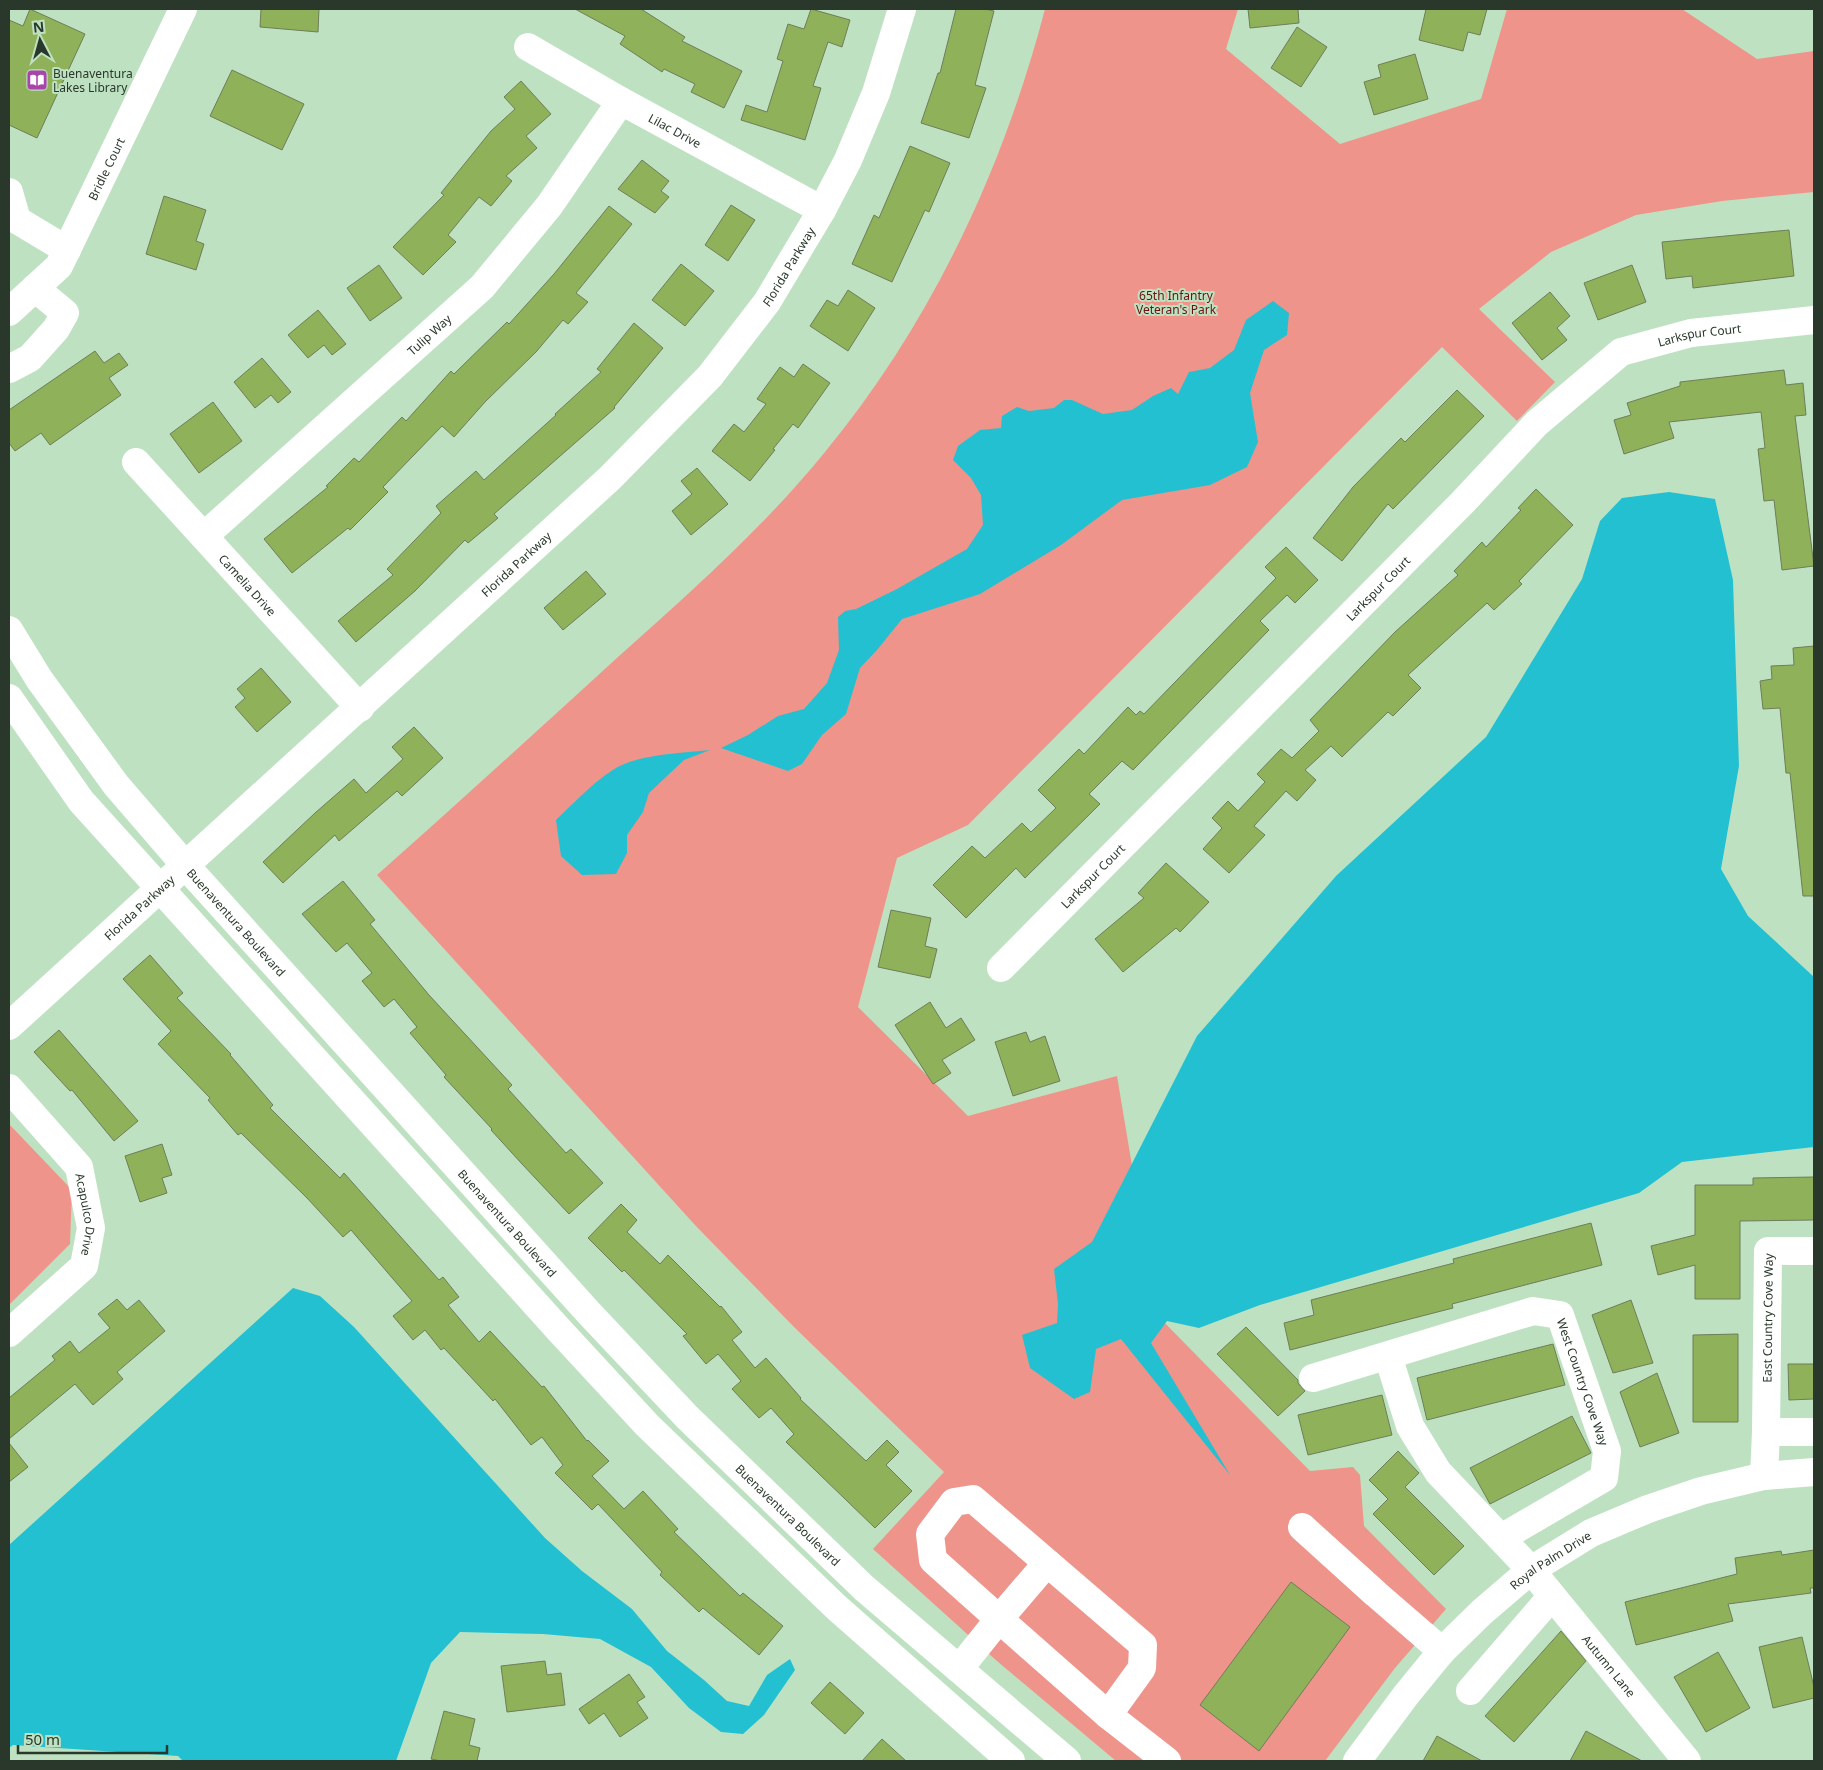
<svg xmlns="http://www.w3.org/2000/svg" width="1823" height="1770" viewBox="0 0 1823 1770" font-family="'Noto Sans',sans-serif">
<rect width="100%" height="100%" fill="#bee2c1"/>
<g fill="#ee948a">
<path d="M1045,9H1238L1226,49L1340,144L1481,99L1507,9H1682L1757,59L1814,51V192L1722,201L1636,215L1551,252L1479,309L1555,382L1517,421L1442,347L968,825L897,858L858,1007L968,1116L1117,1076L1157,1315L1310,1471L1353,1467L1360,1475L1364,1526L1446,1609L1395,1668L1325,1761H1116L997,1661L873,1549L944,1472L794,1327L695,1225L377,875C458,803 538,730 618,657C691,592 763,528 825,452C931,323 1003,170 1045,9Z"/>
<polygon points="9,1124 72,1190 70,1244 9,1305"/>
</g>
<g fill="#23c0d2">
<polygon points="1273,301 1289,313 1287,335 1264,350 1250,393 1258,442 1247,467 1210,485 1122,500 1061,545 980,594 902,619 877,650 860,668 846,714 822,735 802,764 788,771 721,748 748,735 778,716 804,709 827,683 839,650 838,617 845,611 856,609 897,589 967,549 983,525 981,495 971,478 953,460 958,446 980,430 1001,428 1002,416 1017,407 1029,411 1054,408 1064,400 1072,400 1103,414 1132,410 1153,396 1171,388 1178,394 1189,372 1210,368 1234,350 1246,320"/>
<polygon points="1669,492 1715,499 1733,580 1739,766 1721,869 1748,916 1814,977 1814,1147 1682,1162 1639,1193 1260,1305 1199,1328 1167,1321 1151,1343 1230,1475 1121,1339 1096,1349 1090,1392 1074,1399 1030,1368 1022,1335 1057,1323 1058,1304 1054,1269 1092,1242 1197,1036 1336,876 1486,737 1582,579 1600,521 1622,498"/>
<path d="M710,750L684,760L649,793L643,812L627,835V853L616,874L582,875L561,856L556,820C573,804 600,775 622,765C646,754 683,753 710,750Z"/>
<polygon points="293,1288 320,1296 354,1327 545,1538 582,1571 632,1609 667,1651 704,1680 727,1701 749,1706 767,1675 790,1659 795,1670 764,1715 743,1734 721,1732 689,1708 651,1667 600,1639 543,1634 460,1632 431,1663 396,1761 183,1761 178,1756 13,1745 9,1748 9,1545"/>
</g>
<g fill="#8eb159" stroke="#6e7e59">
<polygon points="30,9 85,34 37,138 9,125 9,20 23,26"/>
<polygon points="261,9 319,9 318,32 260,27"/>
<polygon points="575,9 641,9 685,37 682,41 742,71 724,108 691,92 695,84 664,69 662,72 620,44 625,36"/>
<polygon points="811,9 850,20 842,47 828,42 813,86 821,88 805,140 741,120 746,105 767,112 783,61 777,59 788,24 804,29"/>
<polygon points="956,9 985,9 994,11 975,85 986,88 969,138 921,123 938,73 940,73"/>
<polygon points="1248,9 1298,9 1299,23 1250,28"/>
<polygon points="1426,9 1487,9 1480,35 1468,32 1463,51 1419,40"/>
<polygon points="1297,27 1327,47 1301,87 1271,68"/>
<polygon points="1415,54 1428,99 1374,115 1364,82 1381,77 1378,65"/>
<polygon points="232,70 304,104 282,150 210,116"/>
<polygon points="521,81 551,114 526,136 537,148 506,176 512,181 491,206 479,197 448,235 456,242 423,275 393,247 444,195 441,193 491,131 515,109 504,97"/>
<polygon points="910,146 950,163 929,212 925,210 892,282 852,264 874,215 879,218"/>
<polygon points="642,160 669,181 661,191 669,197 655,213 618,189"/>
<polygon points="164,196 206,210 196,241 204,244 196,270 146,254"/>
<polygon points="731,205 755,220 728,261 705,245"/>
<polygon points="609,206 632,224 576,293 588,302 568,324 563,320 536,352 485,402 454,437 442,426 383,487 388,492 350,530 348,528 292,573 264,539 328,487 326,486 354,458 359,462 402,417 406,421 451,371 454,374 507,322 509,324 554,274"/>
<polygon points="1789,230 1794,276 1693,288 1692,276 1666,279 1662,242"/>
<polygon points="681,264 714,291 685,326 652,300"/>
<polygon points="379,265 402,298 370,321 347,288"/>
<polygon points="1632,265 1646,302 1598,320 1584,283"/>
<polygon points="848,290 875,308 848,351 810,326 827,300 838,306"/>
<polygon points="1550,292 1570,316 1557,328 1567,340 1542,360 1512,323"/>
<polygon points="318,310 346,344 332,355 324,345 308,358 288,335"/>
<polygon points="634,323 663,348 614,407 615,408 494,514 498,518 468,543 465,540 415,591 356,642 338,621 393,575 387,569 441,513 436,506 476,471 484,480 556,415 555,414 601,372 597,369"/>
<polygon points="95,351 104,363 119,353 128,365 109,378 121,395 50,445 41,433 15,451 9,443 9,410"/>
<polygon points="262,358 291,392 278,403 271,395 255,408 234,382"/>
<polygon points="803,364 830,383 798,428 793,424 773,449 775,450 750,481 712,451 734,424 744,432 766,404 757,399 780,367 794,377"/>
<polygon points="1784,370 1786,385 1803,383 1806,415 1795,416 1814,566 1782,570 1774,500 1764,501 1758,449 1765,448 1761,412 1669,422 1674,438 1624,454 1614,420 1631,415 1627,403 1680,386 1680,382"/>
<polygon points="1457,390 1484,416 1393,509 1388,504 1342,561 1313,538 1353,487 1401,438 1405,442"/>
<polygon points="213,402 242,441 199,473 170,434"/>
<polygon points="697,468 728,504 691,535 672,511 692,494 681,481"/>
<polygon points="1536,489 1573,525 1519,581 1522,584 1494,610 1487,603 1408,675 1421,688 1393,716 1388,712 1342,757 1331,746 1305,770 1316,780 1297,801 1286,791 1254,826 1265,835 1229,873 1203,849 1222,828 1212,818 1228,801 1238,811 1265,782 1257,774 1281,749 1292,758 1319,731 1310,720 1395,632 1458,575 1454,571 1482,542 1486,547 1521,510 1518,508"/>
<polygon points="1286,547 1318,580 1295,603 1287,595 1260,621 1269,630 1133,770 1122,761 1089,794 1100,804 1025,878 1016,868 966,918 933,885 972,846 985,858 1022,823 1031,832 1056,808 1038,790 1079,749 1084,754 1128,707 1136,715 1140,711 1144,714 1276,578 1265,567"/>
<polygon points="586,571 606,594 563,630 544,608"/>
<polygon points="1814,646 1814,896 1803,896 1790,773 1786,773 1780,708 1763,709 1760,681 1772,679 1771,666 1794,665 1793,648"/>
<polygon points="261,668 291,702 257,732 235,707 245,698 237,689"/>
<polygon points="414,727 443,758 402,796 397,791 339,841 335,835 283,883 263,862 315,813 354,779 366,793 403,759 392,747"/>
<polygon points="1166,863 1209,902 1180,932 1176,928 1123,972 1095,939 1144,898 1138,893"/>
<polygon points="343,881 375,920 370,924 429,995 512,1085 508,1089 566,1153 571,1149 603,1183 569,1214 522,1164 491,1130 492,1129 444,1077 446,1075 410,1033 417,1027 394,999 384,1007 362,981 372,973 347,943 336,952 302,914"/>
<polygon points="891,910 931,918 925,946 937,949 930,978 878,967"/>
<polygon points="150,955 183,993 177,998 231,1054 230,1055 273,1105 270,1108 340,1178 344,1173 439,1280 443,1277 459,1297 448,1305 479,1342 490,1331 542,1387 544,1386 587,1441 588,1440 609,1461 592,1476 624,1509 643,1491 678,1529 674,1532 740,1596 743,1593 783,1626 759,1655 703,1608 699,1612 660,1575 662,1572 598,1504 592,1510 555,1473 563,1465 542,1437 531,1445 495,1399 493,1401 444,1348 441,1350 425,1330 413,1340 393,1316 412,1301 351,1230 343,1237 307,1198 241,1133 238,1135 208,1100 210,1098 158,1044 171,1031 123,979"/>
<polygon points="930,1002 946,1028 961,1018 975,1040 942,1060 951,1073 933,1084 895,1025"/>
<polygon points="59,1030 138,1121 114,1141 72,1090 70,1091 34,1052"/>
<polygon points="1026,1032 1030,1042 1045,1036 1060,1081 1013,1096 995,1042"/>
<polygon points="162,1144 172,1175 162,1178 167,1193 140,1202 125,1156"/>
<polygon points="1814,1177 1814,1220 1740,1221 1740,1299 1695,1299 1695,1265 1658,1275 1651,1246 1695,1235 1695,1185 1753,1185 1753,1178"/>
<polygon points="621,1204 637,1220 627,1232 660,1264 668,1255 720,1307 721,1306 742,1332 732,1340 755,1368 766,1358 801,1398 800,1399 866,1461 887,1440 899,1452 886,1465 912,1491 875,1528 786,1442 794,1434 771,1408 759,1418 732,1389 741,1381 718,1354 706,1364 683,1336 687,1334 624,1270 622,1272 588,1238"/>
<polygon points="1591,1223 1602,1265 1452,1304 1453,1308 1290,1350 1284,1323 1314,1315 1311,1300 1454,1263 1453,1259"/>
<polygon points="117,1299 127,1310 139,1300 165,1331 117,1372 123,1379 93,1405 75,1384 9,1439 9,1398 55,1360 52,1356 70,1341 79,1353 110,1328 98,1314"/>
<polygon points="1631,1300 1653,1363 1613,1373 1592,1315"/>
<polygon points="1246,1327 1298,1380 1298,1383 1305,1391 1278,1416 1217,1354"/>
<polygon points="1738,1334 1738,1422 1693,1422 1693,1335"/>
<polygon points="1553,1344 1565,1385 1427,1420 1417,1378"/>
<polygon points="1788,1364 1814,1364 1814,1399 1789,1400"/>
<polygon points="1657,1373 1679,1433 1640,1447 1620,1392"/>
<polygon points="1382,1395 1392,1435 1308,1455 1298,1415"/>
<polygon points="1572,1416 1591,1453 1490,1504 1470,1468"/>
<polygon points="9,1443 28,1467 9,1482"/>
<polygon points="1398,1451 1419,1473 1405,1487 1464,1546 1434,1575 1373,1514 1388,1499 1369,1480"/>
<polygon points="1814,1550 1814,1588 1810,1588 1811,1593 1728,1604 1733,1621 1636,1645 1625,1602 1737,1574 1735,1558 1781,1551 1782,1555"/>
<polygon points="1291,1582 1350,1627 1259,1751 1200,1705"/>
<polygon points="1561,1631 1586,1661 1514,1742 1485,1716"/>
<polygon points="1802,1637 1814,1687 1814,1698 1773,1708 1759,1647"/>
<polygon points="1718,1652 1750,1708 1706,1732 1674,1677"/>
<polygon points="545,1661 547,1675 561,1673 565,1705 507,1712 501,1666"/>
<polygon points="629,1674 645,1697 637,1702 648,1718 620,1737 604,1713 589,1724 579,1709"/>
<polygon points="830,1682 864,1713 845,1734 811,1703"/>
<polygon points="444,1711 475,1719 469,1745 480,1748 477,1761 441,1761 431,1759"/>
<polygon points="1586,1731 1642,1761 1570,1761"/>
<polygon points="1437,1736 1482,1761 1423,1761"/>
<polygon points="882,1739 906,1761 862,1761"/>
</g>
<g fill="none" stroke-linecap="round" stroke-linejoin="round">
<g stroke="#fff" stroke-width="28">
<path id="s1" d="M528,47L621,101L822,210"/>
<polyline points="9,192 17,220 67,250"/>
<path id="s2" d="M9,312L59,266L183,9"/>
<polyline points="9,369 30,358 56,329 65,313 35,288"/>
<path id="s3" d="M136,462L360,708"/>
<path id="s4" d="M204,536L482,287L549,206L621,101"/>
<path id="s5" d="M1001,968L1462,503L1537,423L1621,352L1691,333L1814,320"/>
<path id="s6" d="M9,1026L610,478L710,376L767,302L822,210L848,160L876,93L902,9"/>
<path id="s7" d="M9,1088L79,1167L91,1228L84,1266L9,1333"/>
<path id="s8" d="M1388,1356L1410,1426L1438,1472L1531,1570L1687,1761"/>
<path id="s9" d="M1313,1378L1533,1311L1560,1315L1607,1451L1604,1478L1501,1538"/>
<polyline points="1766,1432 1814,1432"/>
<path id="s10" d="M1764,1476L1766,1432L1768,1251H1814"/>
<polyline points="1302,1527 1376,1594 1442,1651"/>
<polyline points="1047,1563 999,1619 1108,1715"/>
<polyline points="959,1669 999,1619 933,1560 930,1534 954,1502 973,1499 1143,1645 1142,1668 1108,1715 1167,1761"/>
<polyline points="1470,1691 1552,1596"/>
<path id="s11" d="M1357,1761L1406,1695L1442,1651L1482,1612L1531,1570L1591,1533L1648,1509L1701,1491L1764,1476L1814,1472"/>
</g>
<g stroke="#fff" stroke-width="28">
<path id="s12" d="M9,630L39,679L116,785L185,865L588,1312L687,1417L864,1588L1067,1761"/>
<polyline points="9,698 81,801 560,1331 647,1425 836,1607 1011,1761"/>
</g>
</g>
<defs>
<g id="library-square" transform="scale(1.125)"><rect x="-9" y="-9" width="18" height="18" rx="4" fill="#a945aa" stroke="#bee2c1"/><path d="M-6-4Q-3-5.5-.7-3.5V5Q-3 3-6 4ZM6-4Q3-5.5 .7-3.5V5Q3 3 6 4Z" fill="#fff"/></g>
</defs>
<g fill-rule="evenodd">
<use href="#library-square" x="37" y="80"/>
</g>
<g text-anchor="middle" dominant-baseline="central" stroke-width="4" stroke-linejoin="round" paint-order="stroke">
<g font-size="12" fill="#2a382b" stroke="#bee2c1" text-anchor="start">
<text x="53" y="73">Buenaventura<tspan x="53" dy="14">Lakes Library</tspan></text>
</g>
<g font-size="12" fill="#2a382b" stroke="#bee2c1">
<text stroke="none"><textPath href="#s1" startOffset="169">Lilac Drive</textPath></text>
<text stroke="none"><textPath href="#s2" startOffset="176">Bridle Court</textPath></text>
<text stroke="none"><textPath href="#s6" startOffset="1091">Florida Parkway</textPath></text>
<text stroke="none"><textPath href="#s4" startOffset="302">Tulip Way</textPath></text>
<text stroke="none"><textPath href="#s5" startOffset="955">Larkspur Court</textPath></text>
<text stroke="none"><textPath href="#s6" startOffset="686">Florida Parkway</textPath></text>
<text stroke="none"><textPath href="#s3" startOffset="166">Camelia Drive</textPath></text>
<text stroke="none"><textPath href="#s5" startOffset="535">Larkspur Court</textPath></text>
<text stroke="none"><textPath href="#s5" startOffset="130">Larkspur Court</textPath></text>
<text stroke="none"><textPath href="#s6" startOffset="176">Florida Parkway</textPath></text>
<text stroke="none"><textPath href="#s12" startOffset="371">Buenaventura Boulevard</textPath></text>
<text stroke="none"><textPath href="#s7" startOffset="154">Acapulco Drive</textPath></text>
<text stroke="none"><textPath href="#s12" startOffset="776">Buenaventura Boulevard</textPath></text>
<text stroke="none"><textPath href="#s10" startOffset="158">East Country Cove Way</textPath></text>
<text stroke="none"><textPath href="#s9" startOffset="328">West Country Cove Way</textPath></text>
<text stroke="none"><textPath href="#s12" startOffset="1181">Buenaventura Boulevard</textPath></text>
<text stroke="none"><textPath href="#s11" startOffset="281">Royal Palm Drive</textPath></text>
<text stroke="none"><textPath href="#s8" startOffset="386">Autumn Lane</textPath></text>
</g>
<g font-size="12" fill="#681110" stroke="#bee2c1">
<text x="1176" y="295">65th Infantry<tspan x="1176" dy="14">Veteran's Park</tspan></text>
</g>
</g>
<rect width="1823" height="1770" fill="none" stroke="#2a382b" stroke-width="20"/>
<g transform="translate(40 40) rotate(354)" stroke="#bee2c1" stroke-width="4" paint-order="stroke">
<path d="M0-4L9 19L0 12L-9 19Z" fill="#2a382b"/>
<text y="-8" font-size="14" font-weight="bold" text-anchor="middle" fill="#2a382b">N</text>
</g>
<path d="M18 1745v8h149v-8" fill="none" stroke="#2a382b" stroke-width="2.5"/>
<text x="25" y="1745" font-size="15" fill="#2a382b" stroke="#bee2c1" stroke-width="4" paint-order="stroke">50 m</text>
</svg>
